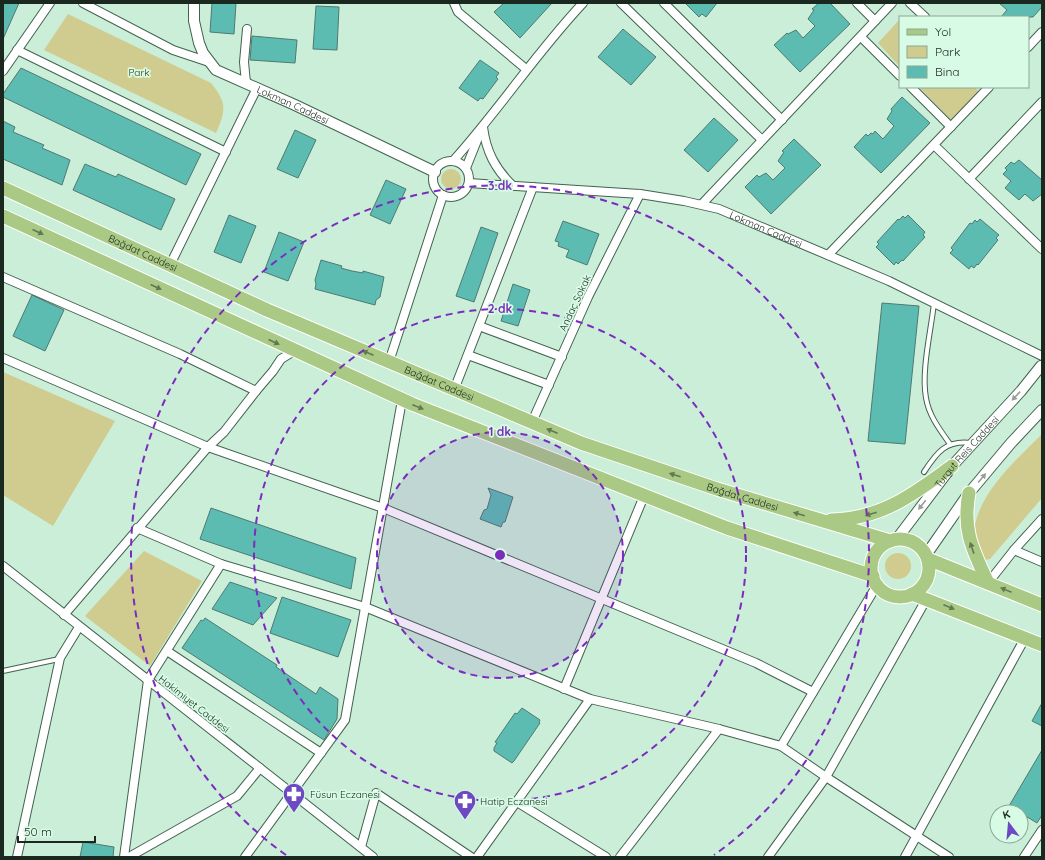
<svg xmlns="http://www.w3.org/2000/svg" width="1045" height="860" viewBox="0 0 1045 860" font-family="Quicksand,sans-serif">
<rect width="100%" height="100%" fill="#caeed7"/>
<g fill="#d0cc8f">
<path d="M68,14L211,83C227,103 226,110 216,133L44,50Z"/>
<polygon points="900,19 900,67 878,43"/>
<polygon points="919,87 975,87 979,92 951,120"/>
<circle cx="451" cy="179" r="10"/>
<polygon points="3,372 115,421 53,526 3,495"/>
<path d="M1042,434V498L990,559L985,560C982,553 974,542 974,534C975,496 1017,459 1042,434Z"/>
<polygon points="144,551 202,581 150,666 85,616"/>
<circle cx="898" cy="566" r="13"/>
</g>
<g fill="#5cbcb1" stroke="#4f7973">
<polygon points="3,3 19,3 3,39"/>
<polygon points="212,3 236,3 234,34 210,32"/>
<polygon points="504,3 552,3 520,38 494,12"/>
<polygon points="685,3 717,3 706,17 702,14 699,17"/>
<polygon points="819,3 830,3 850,24 800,72 774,45 787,33 788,34 796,30 803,38 815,26 808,19 814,10 812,9"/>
<polygon points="999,3 1042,3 1042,7 1033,17 1001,17 1007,10"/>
<polygon points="316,6 339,7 337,50 313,49"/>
<polygon points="623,29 656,57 631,85 598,57"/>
<polygon points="252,36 297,40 295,63 250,60"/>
<polygon points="480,60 499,73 496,77 498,79 483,99 480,98 478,101 459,88"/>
<polygon points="21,68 201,154 186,185 3,97 3,94"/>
<polygon points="902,97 930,123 881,173 854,147 866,134 868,136 871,133 873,134 875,131 883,139 894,126 887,119 892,111 891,109"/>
<polygon points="714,118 738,140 708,172 684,150"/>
<polygon points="3,121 15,127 13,132 44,145 42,148 70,160 62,185 3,159"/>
<polygon points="295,130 316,140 298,178 277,169"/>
<polygon points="794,139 821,165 771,214 745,187 757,175 759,177 766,173 773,180 785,168 778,161 784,152 782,151"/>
<polygon points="1019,160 1042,180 1042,194 1033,201 1025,194 1019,200 1005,188 1011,181 1003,174 1007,170 1005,168 1011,162 1014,164"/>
<polygon points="85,164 116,177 118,174 175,199 161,230 73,190"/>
<polygon points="386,180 406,189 390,224 370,215"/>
<polygon points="229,215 256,226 241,263 214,252"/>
<polygon points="908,215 925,232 923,235 925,237 903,261 902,260 898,264 896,262 894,265 876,247 879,244 877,242 898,219 899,220 903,216 905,218"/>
<polygon points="980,219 999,235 996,238 998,240 978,265 977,264 974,268 971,266 969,269 950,253 953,250 951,248 970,223 972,224 975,220 977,222"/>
<polygon points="563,221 599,234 587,265 566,257 569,250 558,246 559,242 555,241"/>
<polygon points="481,227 498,233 474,302 456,296"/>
<polygon points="279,232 304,242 288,281 264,272"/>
<polygon points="321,260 342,266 341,268 352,271 363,273 363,271 384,277 380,297 376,300 375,305 315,289 316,284 315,280"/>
<polygon points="513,284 530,290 518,326 501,321"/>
<polygon points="32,295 64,310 45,351 13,336"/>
<polygon points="882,303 919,306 905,444 868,441"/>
<polygon points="488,488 513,497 505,522 503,522 501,527 480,519 484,510 487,509 491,495"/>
<polygon points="211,508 356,558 351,589 200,539"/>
<polygon points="230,582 277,598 253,625 212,609"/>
<polygon points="282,597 351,620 338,657 270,633"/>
<polygon points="205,618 277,665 276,667 316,694 320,687 338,699 337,719 324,740 182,648 201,620 203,621"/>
<polygon points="1042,703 1042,726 1032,721"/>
<polygon points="522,708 540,720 539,722 540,723 514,761 512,763 494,751 494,748 497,743 495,742 515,713 517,714"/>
<polygon points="1042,750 1042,815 1037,823 1009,806"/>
<polygon points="83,842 114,847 113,857 80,857"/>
</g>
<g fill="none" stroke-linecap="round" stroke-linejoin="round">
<g stroke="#436250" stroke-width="6">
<g id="service">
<path d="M934,303C931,331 921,371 926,398C929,416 940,430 950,444"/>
<path d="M924,472C937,452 946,440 971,443"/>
<polyline points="3,671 59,659"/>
</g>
</g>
<g stroke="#436250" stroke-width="10">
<g id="minor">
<polyline points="83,3 173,50 209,62"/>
<polyline points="454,3 458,12 526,69"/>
<polyline points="621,3 762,140"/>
<polyline points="664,3 782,120"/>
<polyline points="857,3 875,21"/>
<polyline points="910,3 925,17"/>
<polyline points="861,37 900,76"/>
<polyline points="1028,47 1042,32"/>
<polyline points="17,50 226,152"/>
<polyline points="3,71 50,3"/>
<polyline points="246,83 244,62 247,29"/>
<polyline points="911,87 951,127"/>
<path d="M483,127C486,151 495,169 513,186"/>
<polyline points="934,145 1042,249"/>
<path d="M453,161C499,110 536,53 583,3"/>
<circle cx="451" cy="179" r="18"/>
<polyline points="466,168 480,133"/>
<polyline points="969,179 1042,102"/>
<path id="s1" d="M469,183L640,194L684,201L719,209L889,281L1042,356"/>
<polyline points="702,204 892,3"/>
<polyline points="828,255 989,87"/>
<polyline points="170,265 257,88"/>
<polyline points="3,277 180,354 256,391"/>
<polyline points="479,326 562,357"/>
<polyline points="468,355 549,385"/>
<polyline points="3,358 208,447 224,432 256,391 273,371 281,359 294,351"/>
<polyline points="389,362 443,195"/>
<polyline points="454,390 533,187"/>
<polyline points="532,422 588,297 640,194"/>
<polyline points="137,528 221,564 365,607 590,699 719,729 781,746 826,777 949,857"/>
<polyline points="1014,550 1042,562"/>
<polyline points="3,566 373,857"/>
<polyline points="988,583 1014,550 1042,519"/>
<polyline points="64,615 208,447 383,508 756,663 813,692"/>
<polyline points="167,651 321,753"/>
<polyline points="564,689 644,496"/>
<polyline points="781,746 877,585"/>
<polyline points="517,802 606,857"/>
<polyline points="361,847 376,793 471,857"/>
<polyline points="17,857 60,658 79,627"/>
<polyline points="124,857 148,680 221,564"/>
<polyline points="129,857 237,796 260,768"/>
<polyline points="245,857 345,720 402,400"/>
<polyline points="477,857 590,699"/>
<polyline points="620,857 719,729"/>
<polyline points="768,857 826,777 927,598"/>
<polyline points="905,857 1025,638"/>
<polyline points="1024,857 1042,830"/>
</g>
</g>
<g stroke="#436250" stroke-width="12">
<g id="tertiary">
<path id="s2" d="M194,3V21L199,43L203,53L216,70L295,105L435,172"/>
<path id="s3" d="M896,540L952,466L1021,391L1041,366"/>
<polyline points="926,555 969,493 1011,443 1042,410"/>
</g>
</g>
<g stroke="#fff" stroke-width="15">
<g id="primary">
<path id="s4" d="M3,188L267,310L581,443L717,489L890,541"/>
<polyline points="3,216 412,404 727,528 873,576"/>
<path d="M969,493C962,531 973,550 988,583"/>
<path d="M831,520C881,519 913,495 952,466"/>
<circle cx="900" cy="568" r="29"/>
<polyline points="928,559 1042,605"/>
<polyline points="912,594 1042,645"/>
</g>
</g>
<use href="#service" stroke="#fff" stroke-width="4"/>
<use href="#minor" stroke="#fff" stroke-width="8"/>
<use href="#tertiary" stroke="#fff" stroke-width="10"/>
<use href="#primary" stroke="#a9c984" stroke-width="13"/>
</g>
<defs><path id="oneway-solid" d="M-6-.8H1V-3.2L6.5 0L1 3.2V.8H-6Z"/></defs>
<g fill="#627852">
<use href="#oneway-solid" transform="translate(38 232) rotate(25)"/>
<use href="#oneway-solid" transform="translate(156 287) rotate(25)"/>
<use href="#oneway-solid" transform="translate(274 342) rotate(24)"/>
<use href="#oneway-solid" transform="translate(368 353) rotate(-157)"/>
<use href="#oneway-solid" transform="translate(418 407) rotate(22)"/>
<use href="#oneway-solid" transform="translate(552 431) rotate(-157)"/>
<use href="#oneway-solid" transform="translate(675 475) rotate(-162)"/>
<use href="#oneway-solid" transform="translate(799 514) rotate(-164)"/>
<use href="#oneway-solid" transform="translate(871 514) rotate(163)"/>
<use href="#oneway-solid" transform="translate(972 548) rotate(-109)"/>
<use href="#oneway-solid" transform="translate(1006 590) rotate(-158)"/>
<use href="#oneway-solid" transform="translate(949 607) rotate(22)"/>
</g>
<g fill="#989e9a">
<use href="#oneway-solid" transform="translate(1016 396) rotate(133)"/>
<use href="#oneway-solid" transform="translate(982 478) rotate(-50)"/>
<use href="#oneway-solid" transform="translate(922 505) rotate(128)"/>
</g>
<circle cx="500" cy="555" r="123" fill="#7b2cbf" fill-opacity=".12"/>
<g fill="none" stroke="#7b2cbf" stroke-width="2" stroke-dasharray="7 5">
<circle cx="500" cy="555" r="123"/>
<circle cx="500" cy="555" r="246"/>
<path d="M286 855A369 369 0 1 1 714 855"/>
</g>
<defs>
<g id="pharmacy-pin" transform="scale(1.15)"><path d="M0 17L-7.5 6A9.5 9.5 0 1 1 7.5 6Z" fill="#6d4ac3" stroke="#d7fbe4"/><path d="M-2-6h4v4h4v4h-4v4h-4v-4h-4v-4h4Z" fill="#fff"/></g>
</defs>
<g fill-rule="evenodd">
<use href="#pharmacy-pin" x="294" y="794"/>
<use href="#pharmacy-pin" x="465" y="801"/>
</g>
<g text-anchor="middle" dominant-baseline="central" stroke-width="3.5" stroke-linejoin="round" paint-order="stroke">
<g font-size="10" fill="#343111" stroke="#d7fbe4">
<text x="139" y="72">Park</text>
</g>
<g font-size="10" fill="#1a281f" stroke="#d7fbe4">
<text stroke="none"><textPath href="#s2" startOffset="157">Lokman Caddesi</textPath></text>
<text stroke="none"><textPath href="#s1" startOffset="303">Lokman Caddesi</textPath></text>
<text stroke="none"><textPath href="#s4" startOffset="154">Bağdat Caddesi</textPath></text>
<text transform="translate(575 303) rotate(-65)">Andaç Sokak</text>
<text stroke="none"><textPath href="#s4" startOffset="478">Bağdat Caddesi</textPath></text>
<text stroke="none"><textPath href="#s3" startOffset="113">Turgut Reis Caddesi</textPath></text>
<text stroke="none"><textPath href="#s4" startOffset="802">Bağdat Caddesi</textPath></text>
<text transform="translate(194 704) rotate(38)">Hakimiyet Caddesi</text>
</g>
<g font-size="10" fill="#1a281f" stroke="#d7fbe4" text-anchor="start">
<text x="310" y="794">Füsun Eczanesi</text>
<text x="480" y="801">Hatip Eczanesi</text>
</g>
</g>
<circle cx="500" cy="555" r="6" fill="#7b2cbf" stroke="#d7fbe4" stroke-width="2"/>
<g font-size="12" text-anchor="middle" font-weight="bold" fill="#7b2cbf" stroke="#d7fbe4" stroke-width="3.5" stroke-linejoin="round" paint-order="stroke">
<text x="500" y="190">3 dk</text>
<text x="500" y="313">2 dk</text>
<text x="500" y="436">1 dk</text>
</g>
<rect width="1045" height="860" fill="none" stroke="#1a281f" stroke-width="8"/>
<rect x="899" y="16" width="130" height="72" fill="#d7fbe4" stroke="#8ba795"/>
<rect x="907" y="29" width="20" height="6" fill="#a9c984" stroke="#8ba795"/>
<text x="935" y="36" font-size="12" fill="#1a281f">Yol</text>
<rect x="907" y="46" width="20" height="12" fill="#d0cc8f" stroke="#8ba795"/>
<text x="935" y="56" font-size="12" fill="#1a281f">Park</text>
<rect x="907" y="66" width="20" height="12" fill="#5cbcb1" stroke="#8ba795"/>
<text x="935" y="76" font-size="12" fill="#1a281f">Bina</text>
<g transform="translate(1009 824) rotate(344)"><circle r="19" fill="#d7fbe4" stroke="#8ba795"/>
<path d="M0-3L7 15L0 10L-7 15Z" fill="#6d4ac3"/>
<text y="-6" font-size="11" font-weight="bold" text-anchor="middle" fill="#1a281f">K</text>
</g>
<path d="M18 836v6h77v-6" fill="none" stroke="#1a281f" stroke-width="2"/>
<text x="24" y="836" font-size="12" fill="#1a281f" stroke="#d7fbe4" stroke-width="3" paint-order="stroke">50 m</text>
</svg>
